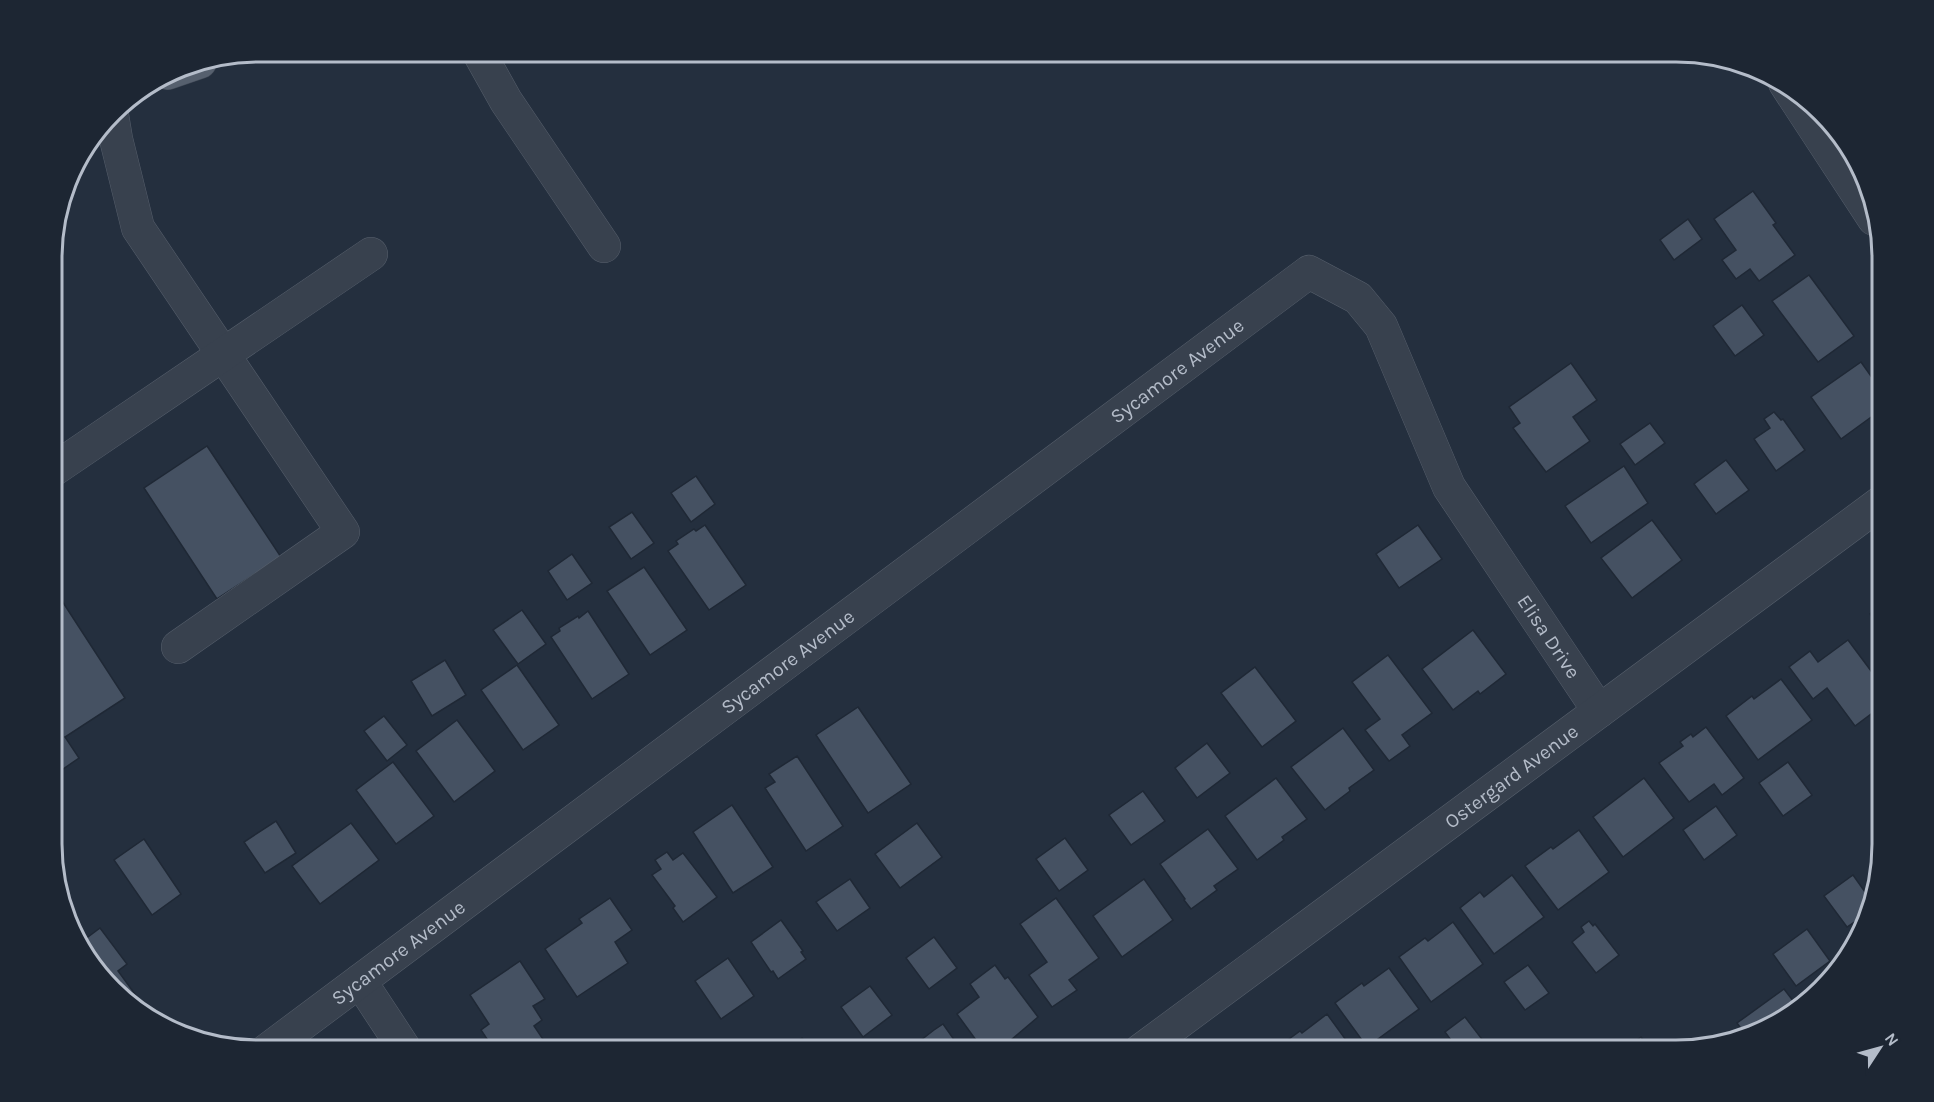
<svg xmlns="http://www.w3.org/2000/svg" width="1934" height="1102" viewBox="0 0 1934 1102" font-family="Karla,sans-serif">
<rect width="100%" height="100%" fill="#242f3e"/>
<g fill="#455162" stroke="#1f2835" stroke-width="1.5">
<polygon points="1753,191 1776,223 1773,225 1795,255 1759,281 1750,269 1736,279 1722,260 1736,250 1714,219"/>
<polygon points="1688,219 1702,239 1674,260 1660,240"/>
<polygon points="1809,275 1854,336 1818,362 1772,301"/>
<polygon points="1742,305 1764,335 1735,356 1713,326"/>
<polygon points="1861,362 1883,393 1883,406 1872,413 1874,415 1841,439 1811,397"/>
<polygon points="1571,363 1597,400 1573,417 1590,441 1546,472 1513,428 1520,423 1509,407"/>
<polygon points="1774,412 1781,420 1783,419 1805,450 1776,471 1754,439 1770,428 1764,419"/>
<polygon points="1650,423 1665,443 1635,465 1620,444"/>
<polygon points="207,446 281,557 217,599 144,488"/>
<polygon points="1726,460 1749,490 1716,514 1694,484"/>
<polygon points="1624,466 1648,503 1591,543 1565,506"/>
<polygon points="696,476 715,504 691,522 671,493"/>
<polygon points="632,512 654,543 631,559 609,527"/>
<polygon points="1652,520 1682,560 1632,598 1601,558"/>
<polygon points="705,525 746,585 709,610 668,551 678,544 676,541 694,529 696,531"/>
<polygon points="1418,525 1442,559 1399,588 1376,554"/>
<polygon points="572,554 592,583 567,600 548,571"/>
<polygon points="644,567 687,630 650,655 607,591"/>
<polygon points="53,587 125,698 65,737 79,758 53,776"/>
<polygon points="1883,604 1883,631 1870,614"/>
<polygon points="522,610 546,644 518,664 493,630"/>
<polygon points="588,611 629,674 592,699 551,637 560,631 559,628 578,616 579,618"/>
<polygon points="1473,630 1506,674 1480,694 1478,691 1453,710 1422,669"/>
<polygon points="1848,640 1883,687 1883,705 1855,726 1827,688 1813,699 1789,667 1810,651 1818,662"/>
<polygon points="1388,655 1432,713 1402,735 1410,746 1389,761 1365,730 1380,719 1352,682"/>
<polygon points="445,660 466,695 432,716 411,681"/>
<polygon points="517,665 559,725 523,750 481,690"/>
<polygon points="1255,667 1296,721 1262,747 1221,693"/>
<polygon points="1781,679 1812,720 1758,760 1726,716 1752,696 1754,699"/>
<polygon points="858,707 911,784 868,813 816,735"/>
<polygon points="384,716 407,745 387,761 364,731"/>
<polygon points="457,720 495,771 454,802 416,751"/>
<polygon points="1706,727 1744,778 1722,795 1714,784 1689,802 1659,763 1683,746 1680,742 1691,734 1693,737"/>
<polygon points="1343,728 1374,770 1349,788 1350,791 1325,810 1291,767"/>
<polygon points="1207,743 1230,773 1197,798 1175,768"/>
<polygon points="797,756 843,826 806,851 765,788 775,782 769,774"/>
<polygon points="393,762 434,816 396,844 356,790"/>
<polygon points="1788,762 1812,795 1783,816 1759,783"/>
<polygon points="1276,778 1307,819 1282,837 1284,840 1257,860 1225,816"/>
<polygon points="1644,778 1674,818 1623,857 1593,817"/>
<polygon points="1143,791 1165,821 1131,845 1109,815"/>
<polygon points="732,805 773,867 733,893 693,832"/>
<polygon points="1716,806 1737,835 1704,860 1683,830"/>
<polygon points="276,821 296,853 265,873 244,842"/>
<polygon points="351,823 379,860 320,904 292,866"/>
<polygon points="917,823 942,857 900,888 875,854"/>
<polygon points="1208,829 1238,869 1214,886 1217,890 1191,909 1184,900 1185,899 1160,864"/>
<polygon points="1579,830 1609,872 1558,910 1525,866 1551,847 1553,849"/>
<polygon points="1065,838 1088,870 1059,891 1036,859"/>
<polygon points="144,839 181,894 152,915 114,860"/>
<polygon points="667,852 673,860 683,853 717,897 683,922 673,908 675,906 652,875 661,869 655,860"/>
<polygon points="1512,875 1544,917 1494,954 1460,908 1480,892 1484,897"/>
<polygon points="1853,875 1870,899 1866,914 1847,927 1824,896"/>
<polygon points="850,879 870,908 837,931 816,902"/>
<polygon points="1144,879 1173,920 1122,957 1093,916"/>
<polygon points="610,898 632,930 615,942 628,963 577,997 545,949 582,923 579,919"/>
<polygon points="1056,898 1099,958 1069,980 1077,990 1052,1007 1029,975 1047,962 1020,924"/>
<polygon points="781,920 803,951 801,952 806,959 778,979 773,971 771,972 751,942"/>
<polygon points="1589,921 1593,926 1595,924 1619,955 1596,973 1572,942 1584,932 1581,927"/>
<polygon points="1453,922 1483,964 1431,1002 1399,957 1425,938 1428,941"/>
<polygon points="100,928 127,964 118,971 143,1005 138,1008 86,960 80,943"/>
<polygon points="1807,929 1830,961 1796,986 1773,954"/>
<polygon points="934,937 957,968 929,989 906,958"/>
<polygon points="728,958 754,996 721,1019 695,981"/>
<polygon points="520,961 545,999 533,1006 542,1020 534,1026 551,1051 495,1051 481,1030 489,1024 470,995"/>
<polygon points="995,965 1005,979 1008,977 1038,1017 998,1051 984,1051 957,1014 979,997 970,984"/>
<polygon points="1528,965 1549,993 1525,1010 1504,982"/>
<polygon points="1389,968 1419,1009 1367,1047 1335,1003 1362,983 1364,986"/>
<polygon points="870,986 892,1015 863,1037 841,1007"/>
<polygon points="1784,989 1797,1006 1780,1023 1745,1034 1737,1023"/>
<polygon points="1327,1014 1354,1051 1274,1050 1300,1031 1302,1033"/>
<polygon points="1465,1017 1488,1047 1483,1051 1459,1051 1445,1032"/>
<polygon points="943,1024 962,1051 907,1051 934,1030"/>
<polygon points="1641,1037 1651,1051 1623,1051"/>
<polygon points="802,1038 812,1051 784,1051"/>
</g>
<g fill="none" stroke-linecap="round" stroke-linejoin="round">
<g stroke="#565f6c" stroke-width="34">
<g id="minor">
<polyline points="478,51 506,101 604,246"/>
<polyline points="1785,83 1874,219"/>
<polyline points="112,115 116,139 138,228 343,532 178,647"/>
<polyline points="53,470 371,254"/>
<polyline points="360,981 406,1051"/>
<path id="s1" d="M266,1051L1309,272L1358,298L1381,326L1449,487L1599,711"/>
<path id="s2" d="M1140,1051L1883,501"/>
</g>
</g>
<g stroke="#414a57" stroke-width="34">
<polyline id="major" points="168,73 200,62"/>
</g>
<use href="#minor" stroke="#38414e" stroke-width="33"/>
<use href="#major" stroke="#56606e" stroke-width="33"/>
</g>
<g text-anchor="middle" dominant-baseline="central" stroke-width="4.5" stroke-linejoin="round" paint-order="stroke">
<g font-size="20" fill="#b4bcc9" stroke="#1d2633">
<text stroke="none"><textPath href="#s1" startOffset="1137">Sycamore Avenue</textPath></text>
<text stroke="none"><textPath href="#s1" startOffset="1748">Elisa Drive</textPath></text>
<text stroke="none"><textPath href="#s1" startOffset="651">Sycamore Avenue</textPath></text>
<text stroke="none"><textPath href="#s2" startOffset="462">Ostergard Avenue</textPath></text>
<text stroke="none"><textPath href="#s1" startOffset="165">Sycamore Avenue</textPath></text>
</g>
</g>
<path d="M0 0H1934V1102H0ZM258 62H1676A196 196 0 0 1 1872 258V844A196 196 0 0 1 1676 1040H258A196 196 0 0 1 62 844V258A196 196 0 0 1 258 62Z" fill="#1d2633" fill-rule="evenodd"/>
<path fill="none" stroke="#b4bcc9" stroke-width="3" d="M258 62H1676A196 196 0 0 1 1872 258V844A196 196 0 0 1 1676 1040H258A196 196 0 0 1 62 844V258A196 196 0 0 1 258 62Z"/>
<g transform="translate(1880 1048) rotate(54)" stroke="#1d2633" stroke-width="4.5" paint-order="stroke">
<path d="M0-4.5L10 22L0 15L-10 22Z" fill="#b4bcc9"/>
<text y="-9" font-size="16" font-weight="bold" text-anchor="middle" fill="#b4bcc9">N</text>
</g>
</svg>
